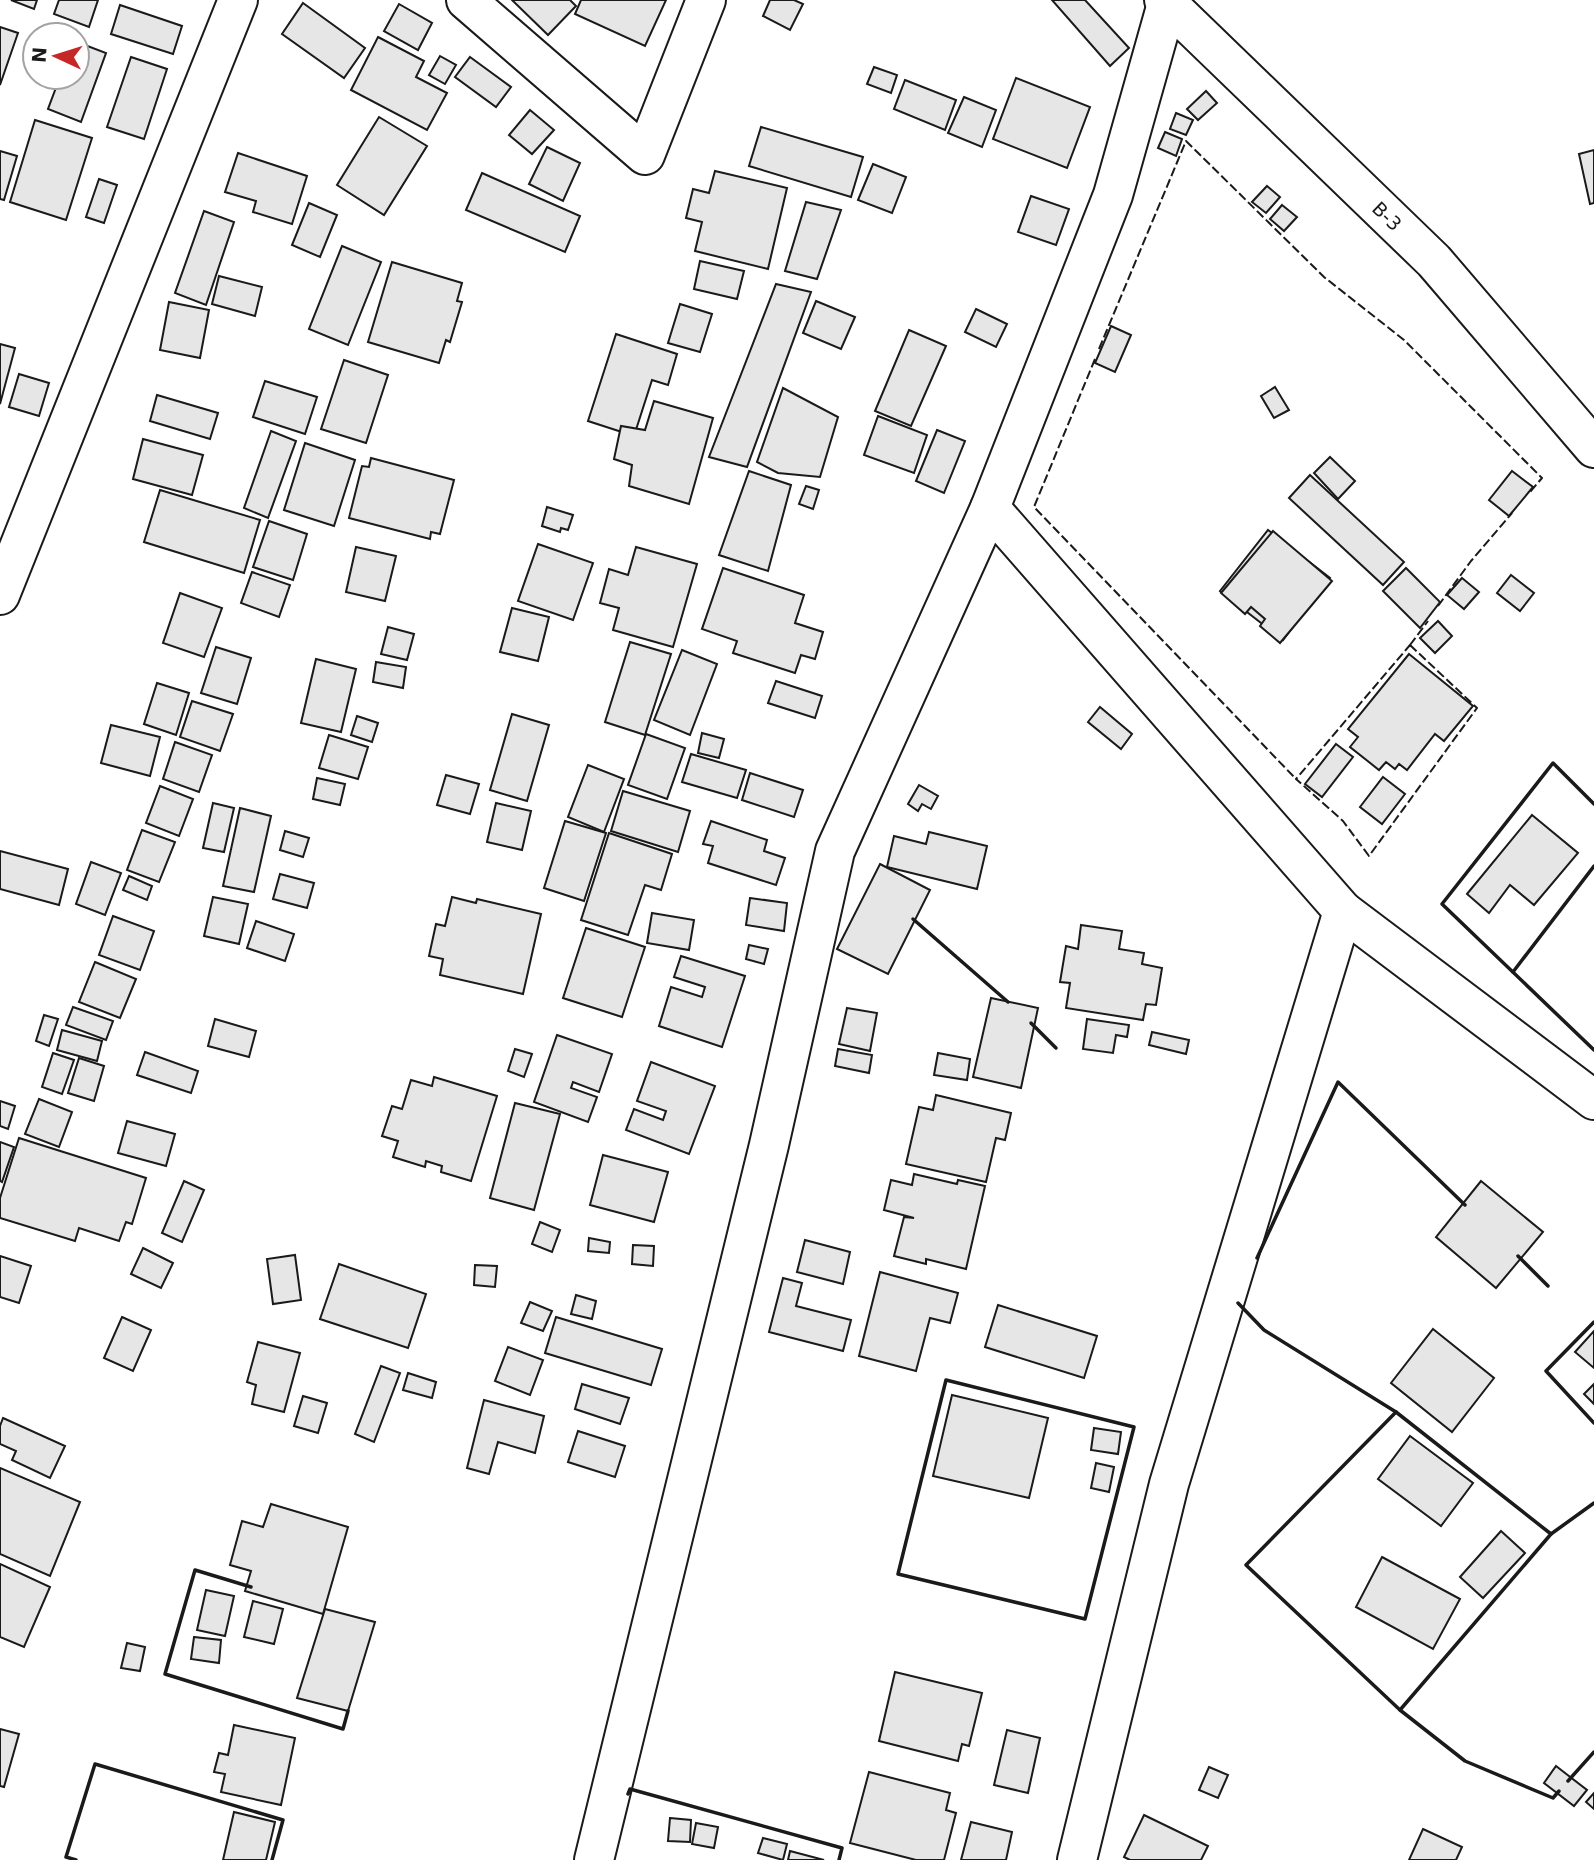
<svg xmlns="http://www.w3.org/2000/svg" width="1594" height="1860" viewBox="0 0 1594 1860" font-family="'DejaVu Sans',sans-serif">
<rect width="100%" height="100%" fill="#fff"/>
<g fill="#e6e6e6" stroke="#1a1a1a" stroke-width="2">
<polygon points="11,0 37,0 34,9"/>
<polygon points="59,0 98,0 89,27 54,14"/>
<polygon points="512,0 570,0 576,6 548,35"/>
<polygon points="581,0 666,0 645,46 575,14"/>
<polygon points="770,0 794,0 803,4 790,30 763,16"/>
<polygon points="1052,0 1085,0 1129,48 1110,66"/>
<polygon points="303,3 365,48 344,78 282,34"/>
<polygon points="399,4 432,23 418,50 384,31"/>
<polygon points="120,5 182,26 173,54 111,34"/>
<polygon points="0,27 18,33 0,85"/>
<polygon points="378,37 424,61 416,77 447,93 427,130 351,90"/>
<polygon points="77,42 106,53 81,122 48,109 60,77 77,77"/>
<polygon points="440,56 456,65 445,84 429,75"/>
<polygon points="131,57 167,69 144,139 107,127"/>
<polygon points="470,57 511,87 496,107 455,77"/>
<polygon points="874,67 897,75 891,93 867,84"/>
<polygon points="1016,78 1090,107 1067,168 993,139"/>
<polygon points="905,80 956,100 945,130 894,109"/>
<polygon points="1206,91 1217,103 1198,120 1187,109"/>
<polygon points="964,97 996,110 982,147 948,133"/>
<polygon points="530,110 554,130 532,154 509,135"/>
<polygon points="1176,113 1193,120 1186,135 1170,129"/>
<polygon points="379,117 427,146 384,215 337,185"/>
<polygon points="35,120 92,138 66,220 10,202"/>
<polygon points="761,127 863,157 851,197 749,166"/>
<polygon points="1165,132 1182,139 1176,156 1158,148"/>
<polygon points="547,147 580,163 563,201 529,184"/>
<polygon points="1594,150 1594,203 1590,204 1579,154"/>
<polygon points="0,151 17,156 4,200 0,199"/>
<polygon points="238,153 307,176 292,224 253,212 256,201 225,192"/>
<polygon points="873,164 906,177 892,213 858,200"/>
<polygon points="715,171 787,188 768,269 695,251 702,222 686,218 693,189 709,193"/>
<polygon points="482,173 580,216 565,252 466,210"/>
<polygon points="99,179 117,185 104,223 86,217"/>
<polygon points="1267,186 1280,197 1266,213 1252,202"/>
<polygon points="1031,196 1069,209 1056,245 1018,232"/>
<polygon points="806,202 841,210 817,279 785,271"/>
<polygon points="309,203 337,215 320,257 292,245"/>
<polygon points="1282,205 1297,217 1284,231 1270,219"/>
<polygon points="204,211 234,222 206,305 175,293"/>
<polygon points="342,246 381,262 348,345 309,329"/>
<polygon points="700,261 744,271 737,299 694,289"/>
<polygon points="392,262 462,283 457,301 462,302 450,342 446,340 439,363 368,342"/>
<polygon points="219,276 262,287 255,316 212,304"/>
<polygon points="776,284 811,292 747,467 709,457"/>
<polygon points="816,301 855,317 841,349 803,333"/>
<polygon points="169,302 209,310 200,358 160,350"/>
<polygon points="680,304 712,314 700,352 668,343"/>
<polygon points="976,309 1007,324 996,347 965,332"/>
<polygon points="1111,326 1131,335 1115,372 1095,363"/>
<polygon points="909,330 946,346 911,426 875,411"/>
<polygon points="616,334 677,354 668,385 652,380 634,436 588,421"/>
<polygon points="0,344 15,348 0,404"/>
<polygon points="344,360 388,375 366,443 321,429"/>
<polygon points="19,374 49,383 39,416 9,407"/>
<polygon points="265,381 317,397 305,434 253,417"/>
<polygon points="1275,387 1289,410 1274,418 1261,396"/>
<polygon points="783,388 838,417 820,477 778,473 757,462"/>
<polygon points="157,395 218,413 210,439 150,421"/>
<polygon points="654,401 713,418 689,504 629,486 632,465 614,459 621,426 645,430"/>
<polygon points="878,416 927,435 914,473 864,455"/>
<polygon points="937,430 965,441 944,493 916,481"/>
<polygon points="271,431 296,441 268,518 244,508"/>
<polygon points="143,439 203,455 192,495 133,479"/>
<polygon points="305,443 355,460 334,526 284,510"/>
<polygon points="1330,457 1355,481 1338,499 1314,473"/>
<polygon points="371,458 454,480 440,534 431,532 430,539 349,518 362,466 369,467"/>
<polygon points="749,471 791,485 768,571 719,555"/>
<polygon points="1512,471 1533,487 1509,516 1489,500"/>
<polygon points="1310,475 1404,562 1383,585 1289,498"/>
<polygon points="806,486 819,490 813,509 799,504"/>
<polygon points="160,490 260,520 244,573 144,542"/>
<polygon points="547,507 573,515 568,530 561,528 560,532 542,526"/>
<polygon points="269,521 307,534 293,580 253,567"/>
<polygon points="1268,530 1330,578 1283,640 1220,591"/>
<polygon points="1273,531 1332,581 1280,643 1260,626 1265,619 1251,607 1245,614 1221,593"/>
<polygon points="538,544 593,563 573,620 518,601"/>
<polygon points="356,547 396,556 385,601 346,592"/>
<polygon points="636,547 697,564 673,647 613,630 619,608 600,603 609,569 628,575"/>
<polygon points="723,568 804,595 795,623 823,632 815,659 801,655 795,673 733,653 737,641 702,629"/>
<polygon points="1406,568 1440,602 1420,628 1383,591"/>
<polygon points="252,572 290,585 279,617 241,603"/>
<polygon points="1511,575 1534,593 1520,611 1497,593"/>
<polygon points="1462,578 1479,592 1464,609 1447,595"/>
<polygon points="180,593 222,608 204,657 163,643"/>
<polygon points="512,608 549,617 538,661 500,652"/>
<polygon points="1438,621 1452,636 1435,653 1420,638"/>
<polygon points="388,627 414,634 407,660 381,654"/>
<polygon points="630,642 671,654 645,735 605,722"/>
<polygon points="216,647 251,658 237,704 201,693"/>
<polygon points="682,650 717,664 690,735 654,720"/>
<polygon points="1409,654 1473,706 1444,741 1435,734 1407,770 1399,764 1395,769 1386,762 1379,770 1350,747 1358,737 1348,729"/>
<polygon points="316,659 356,669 341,732 301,723"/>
<polygon points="376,662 406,667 403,688 373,682"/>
<polygon points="776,681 822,696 815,718 768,703"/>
<polygon points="157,683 189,693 176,735 144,724"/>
<polygon points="192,701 233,714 220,751 180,737"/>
<polygon points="1100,707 1132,734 1121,749 1088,722"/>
<polygon points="512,714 549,725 527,801 490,790"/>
<polygon points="357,716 378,723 372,742 351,735"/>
<polygon points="111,725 160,737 150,776 101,763"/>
<polygon points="702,733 724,739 719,758 698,753"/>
<polygon points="646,734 685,748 667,799 628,785"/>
<polygon points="329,735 368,747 358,779 319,768"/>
<polygon points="175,742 212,755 199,792 163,779"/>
<polygon points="1336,744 1353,757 1322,797 1305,784"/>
<polygon points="691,754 746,770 737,798 682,782"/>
<polygon points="588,765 624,779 604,832 568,817"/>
<polygon points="750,773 803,790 794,817 742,800"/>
<polygon points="446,775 479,784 470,814 437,805"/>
<polygon points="1383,777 1405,794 1382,824 1360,807"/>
<polygon points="317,778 345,784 340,805 313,799"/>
<polygon points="919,785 938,796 931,809 922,804 918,811 908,804"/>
<polygon points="160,786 193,799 179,836 146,823"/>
<polygon points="623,791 690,811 678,852 611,831"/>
<polygon points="213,803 234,808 224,852 203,848"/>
<polygon points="496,803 531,811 522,850 487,842"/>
<polygon points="240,808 271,816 254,892 223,886"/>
<polygon points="1532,815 1578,853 1534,905 1510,885 1489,913 1467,894"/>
<polygon points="565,821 606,833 584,901 544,888"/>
<polygon points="711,821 767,840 764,851 785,858 776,885 708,863 713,846 703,844"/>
<polygon points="142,830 175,842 159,882 127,870"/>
<polygon points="285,831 309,838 303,857 280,850"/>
<polygon points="929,832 987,846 977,889 887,867 894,836 926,844"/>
<polygon points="609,833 672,854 661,890 645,885 628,935 581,920"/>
<polygon points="0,851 68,869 59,905 0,889"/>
<polygon points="91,862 121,873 105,915 76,904"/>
<polygon points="880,864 930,890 888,974 837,949"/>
<polygon points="280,874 314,883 307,908 273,899"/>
<polygon points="129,876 152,886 147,900 123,890"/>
<polygon points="213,897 248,904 239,944 204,936"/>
<polygon points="452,897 476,903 477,899 541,914 523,994 440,975 443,959 429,956 436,924 445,926"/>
<polygon points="750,898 787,903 784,931 746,925"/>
<polygon points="652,913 694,920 689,950 647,943"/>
<polygon points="113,916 154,931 140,970 99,955"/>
<polygon points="256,921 294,934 285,961 247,948"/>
<polygon points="1081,925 1122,931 1119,949 1144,953 1142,964 1162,968 1156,1005 1146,1004 1143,1020 1066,1008 1070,983 1060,982 1066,946 1078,949"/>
<polygon points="586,928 645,947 622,1017 563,998"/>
<polygon points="749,945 768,949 764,964 746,959"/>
<polygon points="681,956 745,976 722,1047 659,1026 671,987 702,997 705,987 674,977"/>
<polygon points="95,962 136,979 120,1018 79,1002"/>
<polygon points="991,998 1038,1008 1021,1088 973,1077"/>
<polygon points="73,1007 113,1021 106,1040 66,1025"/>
<polygon points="847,1008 877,1013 870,1051 839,1044"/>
<polygon points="44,1015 58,1019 49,1046 36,1041"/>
<polygon points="215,1019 256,1031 249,1057 208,1046"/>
<polygon points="1087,1019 1129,1025 1127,1037 1116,1035 1113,1053 1083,1049"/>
<polygon points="62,1030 102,1041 97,1061 57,1050"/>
<polygon points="1152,1032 1189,1040 1186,1054 1149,1045"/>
<polygon points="557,1035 612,1054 599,1092 573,1082 571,1088 597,1097 588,1122 534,1102"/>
<polygon points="515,1049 532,1054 524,1077 508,1071"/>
<polygon points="838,1049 872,1055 869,1073 835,1066"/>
<polygon points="145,1052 198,1071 191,1093 137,1075"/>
<polygon points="53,1053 74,1060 62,1094 42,1087"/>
<polygon points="938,1053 970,1059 967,1080 934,1075"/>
<polygon points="79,1058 104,1066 94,1101 68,1093"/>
<polygon points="651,1062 715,1086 689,1154 626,1130 634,1109 663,1120 666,1111 637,1101"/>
<polygon points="434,1077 497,1096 471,1181 441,1172 442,1166 426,1161 425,1167 393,1157 398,1141 382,1136 392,1106 402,1109 411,1080 432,1086"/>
<polygon points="936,1095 1011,1113 1005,1140 996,1138 986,1182 906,1164 919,1107 933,1110"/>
<polygon points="39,1099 72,1112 59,1147 25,1134"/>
<polygon points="0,1101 15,1106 8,1129 0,1126"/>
<polygon points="515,1103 560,1114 534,1210 490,1198"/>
<polygon points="127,1121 175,1134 166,1166 118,1153"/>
<polygon points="19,1138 146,1178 132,1224 126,1222 119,1241 79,1228 75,1241 0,1218 0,1198"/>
<polygon points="0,1142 14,1147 2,1182 0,1181"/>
<polygon points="603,1155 668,1172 654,1222 590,1205"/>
<polygon points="914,1174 957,1184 958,1180 985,1186 966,1269 926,1259 926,1264 894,1256 904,1217 914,1218 884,1210 891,1180 912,1185"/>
<polygon points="184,1181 204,1190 182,1242 162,1233"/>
<polygon points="1481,1181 1543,1232 1496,1288 1436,1237"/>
<polygon points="540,1222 560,1230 552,1252 532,1244"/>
<polygon points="589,1238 610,1242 609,1253 588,1251"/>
<polygon points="805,1240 850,1252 843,1284 797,1272"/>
<polygon points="633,1245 654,1246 653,1266 632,1264"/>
<polygon points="143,1248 173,1263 161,1288 131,1274"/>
<polygon points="295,1255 301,1300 273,1304 267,1259"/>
<polygon points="0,1256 31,1266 19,1303 0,1297"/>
<polygon points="339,1264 426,1294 408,1348 320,1319"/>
<polygon points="475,1265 497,1266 495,1287 474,1285"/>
<polygon points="880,1272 958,1293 950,1323 930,1318 916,1371 859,1356"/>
<polygon points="783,1278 802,1283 796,1306 851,1320 843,1351 769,1332"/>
<polygon points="576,1295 596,1301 592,1319 571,1314"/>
<polygon points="530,1302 552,1311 543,1331 521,1323"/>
<polygon points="998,1305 1097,1336 1084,1378 985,1347"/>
<polygon points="122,1317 151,1330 133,1371 104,1358"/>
<polygon points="556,1317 662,1349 651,1385 545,1353"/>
<polygon points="1433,1329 1494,1378 1452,1432 1391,1383"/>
<polygon points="1594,1331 1594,1368 1575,1352"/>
<polygon points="258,1342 300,1353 284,1412 252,1404 256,1385 247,1382"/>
<polygon points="508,1347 543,1360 530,1395 495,1381"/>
<polygon points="381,1366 400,1373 374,1442 355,1434"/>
<polygon points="408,1373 436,1382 432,1398 403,1390"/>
<polygon points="582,1384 629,1398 620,1424 575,1409"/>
<polygon points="1594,1384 1594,1404 1584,1394"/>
<polygon points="952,1395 1048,1418 1029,1498 933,1476"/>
<polygon points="303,1396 327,1403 318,1433 294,1426"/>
<polygon points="484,1400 544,1416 535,1453 498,1442 489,1474 467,1468"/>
<polygon points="3,1418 65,1446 50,1478 12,1460 16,1451 0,1444 0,1426"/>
<polygon points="1094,1428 1121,1432 1118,1454 1091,1450"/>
<polygon points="578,1431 625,1446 615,1477 568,1462"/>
<polygon points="1410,1436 1473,1483 1441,1526 1378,1479"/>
<polygon points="1096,1463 1114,1467 1109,1492 1091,1488"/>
<polygon points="0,1468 80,1502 50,1576 0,1554"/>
<polygon points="271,1504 348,1527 323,1614 245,1591 251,1571 230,1565 242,1521 263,1527"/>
<polygon points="1501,1531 1525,1553 1483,1598 1460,1577"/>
<polygon points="1382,1557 1460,1599 1433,1649 1356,1607"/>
<polygon points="0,1564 50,1587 24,1647 0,1637"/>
<polygon points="206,1590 234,1596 225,1636 197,1630"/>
<polygon points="253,1601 283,1609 274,1644 244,1637"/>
<polygon points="325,1609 375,1622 348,1711 297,1698"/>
<polygon points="194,1637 221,1640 219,1663 191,1659"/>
<polygon points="127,1643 145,1647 140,1671 121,1668"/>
<polygon points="895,1672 982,1693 969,1746 962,1744 958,1761 879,1741"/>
<polygon points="234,1725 295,1738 281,1805 221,1792 225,1774 214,1772 219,1753 228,1755"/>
<polygon points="0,1729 19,1734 4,1787 0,1786"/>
<polygon points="1007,1730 1040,1738 1028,1793 994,1785"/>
<polygon points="1556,1766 1587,1790 1574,1806 1544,1783"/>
<polygon points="1209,1767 1228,1775 1218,1798 1199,1790"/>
<polygon points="869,1772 950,1793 946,1810 956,1813 944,1860 916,1860 850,1843"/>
<polygon points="1594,1793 1594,1809 1586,1802"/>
<polygon points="234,1812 275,1822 266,1860 223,1860"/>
<polygon points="1144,1815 1208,1846 1201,1860 1130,1860 1124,1857"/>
<polygon points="670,1818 691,1820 690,1842 668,1841"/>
<polygon points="971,1822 1012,1832 1006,1860 961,1860"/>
<polygon points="696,1823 718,1827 714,1848 692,1844"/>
<polygon points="1423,1829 1462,1847 1456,1860 1409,1860"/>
<polygon points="763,1838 787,1844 783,1860 758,1853"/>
<polygon points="790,1851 824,1860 788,1860"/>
</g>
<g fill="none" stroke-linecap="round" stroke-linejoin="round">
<g stroke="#1a1a1a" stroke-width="42">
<g id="minor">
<polyline points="466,0 645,155 706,0"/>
<polyline points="0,595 238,0"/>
<polyline points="1343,911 1594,1100"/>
<polyline points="594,1860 769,1145 835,851 990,508"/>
<polyline points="1077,1860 1169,1484 1343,911 990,508 1113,195 1168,0"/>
</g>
</g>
<g stroke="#1a1a1a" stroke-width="42">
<polyline id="secondary" points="1164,0 1434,261 1594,448"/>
</g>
<use href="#minor" stroke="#fff" stroke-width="38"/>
<use href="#secondary" stroke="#fff" stroke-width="38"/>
<g stroke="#1a1a1a" stroke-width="2" stroke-dasharray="9 3.5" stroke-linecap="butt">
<polyline points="1099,349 1186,141 1324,277 1404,340 1542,478 1530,492"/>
<polyline points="1095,359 1034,507 1296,779"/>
<polyline points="1438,606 1471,561 1512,513"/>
<polyline points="1410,645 1428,621"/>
<polygon points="1410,645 1477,708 1369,856 1343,821 1296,779"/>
</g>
<g stroke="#1a1a1a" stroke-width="3.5">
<polyline points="1594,804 1553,763 1442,904 1594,1050"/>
<polyline points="913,919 1008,1002"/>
<polyline points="1513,972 1594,866"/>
<polyline points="1031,1023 1056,1048"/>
<polyline points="1518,1256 1548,1286"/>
<polyline points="1257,1258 1338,1082 1465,1205"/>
<polyline points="1238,1303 1264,1330 1396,1412 1246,1565 1400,1710 1465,1761 1553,1798 1559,1791"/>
<polyline points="1594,1322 1546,1371 1594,1423"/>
<polygon points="946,1380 1134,1427 1085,1619 898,1574"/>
<polyline points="1396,1412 1551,1534 1400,1710"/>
<polyline points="1551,1534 1594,1503"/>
<polyline points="251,1587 195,1570 165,1674 343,1729 348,1711"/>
<polyline points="1568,1781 1594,1752"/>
<polyline points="628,1794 630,1789 842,1848 839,1860"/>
<polyline points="76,1860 66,1857 95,1764 283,1820 272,1860"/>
</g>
</g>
<g text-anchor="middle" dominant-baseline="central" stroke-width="5" stroke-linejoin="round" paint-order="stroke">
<g font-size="19" fill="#1a1a1a" stroke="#fff">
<text transform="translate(1387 216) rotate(44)">B-3</text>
</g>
</g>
<g transform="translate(56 56) rotate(274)"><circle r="33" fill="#ffffff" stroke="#a3a3a3" stroke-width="2"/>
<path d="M0-5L12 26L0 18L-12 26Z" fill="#c62828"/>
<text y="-10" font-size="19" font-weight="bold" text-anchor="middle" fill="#1a1a1a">N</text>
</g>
</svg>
